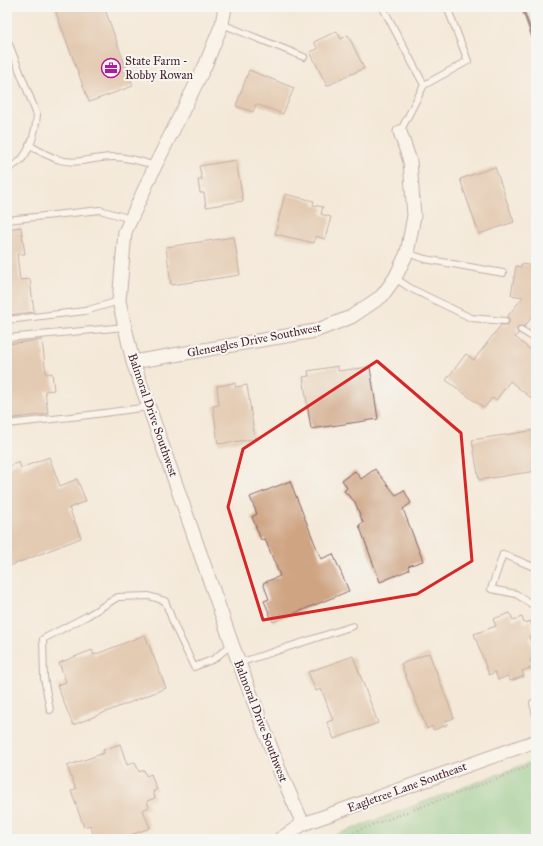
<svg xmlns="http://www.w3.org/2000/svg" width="543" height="846" viewBox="0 0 543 846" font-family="'IM FELL Great Primer',serif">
<rect width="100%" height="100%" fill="#f6f6f2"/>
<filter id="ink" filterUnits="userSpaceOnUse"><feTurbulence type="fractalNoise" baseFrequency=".025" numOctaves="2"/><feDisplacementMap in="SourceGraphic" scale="8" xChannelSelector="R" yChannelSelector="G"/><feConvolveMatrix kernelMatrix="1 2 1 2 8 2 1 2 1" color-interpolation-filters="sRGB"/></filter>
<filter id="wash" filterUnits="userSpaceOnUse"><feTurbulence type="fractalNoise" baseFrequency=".012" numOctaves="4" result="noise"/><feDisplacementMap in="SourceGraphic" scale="16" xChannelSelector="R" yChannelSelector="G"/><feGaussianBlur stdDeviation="0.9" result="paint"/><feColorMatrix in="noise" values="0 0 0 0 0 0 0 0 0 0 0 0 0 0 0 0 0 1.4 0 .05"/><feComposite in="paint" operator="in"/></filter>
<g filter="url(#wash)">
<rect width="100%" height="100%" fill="#f4e9d9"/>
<polygon fill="#7cc684" stroke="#637258" points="536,760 536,839 325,839"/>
<g id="blocks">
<g fill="#cfa483">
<polygon points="54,7 104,7 133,86 89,102"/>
<polygon points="337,31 341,39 348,35 364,68 327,86 310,52 318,49 314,42"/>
<polygon points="249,70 294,88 283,114 256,104 253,112 236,106"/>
<polygon points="236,160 243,201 206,207 204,193 200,193 198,180 202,180 199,166"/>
<polygon points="495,167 514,222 479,234 460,179"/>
<polygon points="285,194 314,201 313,205 323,207 321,214 331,217 325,239 316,236 314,243 275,234"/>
<polygon points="21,227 25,254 17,254 20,280 30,279 34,312 7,315 7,229"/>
<polygon points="234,237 240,275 171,285 166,247"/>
<polygon points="521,264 536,266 536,312 524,327 521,326 517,327 517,330 518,334 515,337 536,354 536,402 510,381 496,400 492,398 484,408 446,380 466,354 474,360 501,325 507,325 509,323 509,319 507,317 523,297 511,295 516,266 521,267"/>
<polygon points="42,340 46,374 52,373 54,390 45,391 48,414 7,419 7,344"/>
<polygon points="338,366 338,371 370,367 378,419 311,429 303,377 309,376 308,371"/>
<polygon points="235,383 235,387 247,385 255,439 218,444 213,406 219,405 217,386"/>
<polygon points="536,430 536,471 479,480 472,440"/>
<polygon points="49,457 60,486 77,479 86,501 69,508 81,538 7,567 7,467 19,462 21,468"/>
<polygon points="375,469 396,495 404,490 411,503 403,509 423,561 408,566 409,570 380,582 359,525 363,523 355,502 344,491 347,488 342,480 355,471 361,479"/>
<polygon points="290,481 321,559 333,554 349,591 273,622 264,601 269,599 263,583 280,576 265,539 261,540 252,517 257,514 250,497"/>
<polygon points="510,613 513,620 522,617 524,623 530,621 535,634 529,637 536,656 536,658 530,660 533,667 522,671 524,676 510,681 508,676 498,680 495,672 489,675 474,634 496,626 493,619"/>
<polygon points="145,635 166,688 73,725 57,685 66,682 59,663 92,650 94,655"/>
<polygon points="429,653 454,718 446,721 447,725 434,730 432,726 427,729 401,664"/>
<polygon points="353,656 378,723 334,739 327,722 333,720 324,696 321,689 316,691 308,672"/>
<polygon points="120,744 127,765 135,762 139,772 144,770 146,776 151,774 157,790 153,791 155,798 147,801 149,807 143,810 150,828 120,839 95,839 90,825 84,827 71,791 76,789 67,766 104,753 103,750"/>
</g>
</g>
</g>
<g filter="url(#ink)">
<use href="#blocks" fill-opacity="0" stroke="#866668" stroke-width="1"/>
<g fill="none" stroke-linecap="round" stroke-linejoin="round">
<g stroke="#866668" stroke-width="8">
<g id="service">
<polyline points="386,7 383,8 424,85 468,61 447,7"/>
<polyline points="222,24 304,57"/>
<path d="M7,39L37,115C36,130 31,149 21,160C17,164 11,167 7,169"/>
<polyline points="400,132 424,85"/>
<path d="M29,145C39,151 49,157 60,160C77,165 96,157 113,157C128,157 141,161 155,166"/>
<polyline points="7,220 100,210 131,219"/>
<polyline points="407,253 425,259 503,273"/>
<polyline points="395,278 410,288 471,318 505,321"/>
<polyline points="7,320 85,311 119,301"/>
<polyline points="521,330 536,339"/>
<polyline points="7,338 125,327"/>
<polyline points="7,424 89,415 149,407"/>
<polyline points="536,568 503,554 491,589 516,594 536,607"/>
<polyline points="239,663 353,626"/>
<polyline points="536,702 533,703 536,715"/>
<polyline points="50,710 44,678 43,639 87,616 118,597 149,596 165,601 175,627 194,667 214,659 232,644"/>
</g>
</g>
<g stroke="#866668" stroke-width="15">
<g id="minor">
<polyline points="225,7 222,24 205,66 155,166 125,232 119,301 133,362 232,644 279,769 303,824"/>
<polyline points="133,362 315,331 351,317 382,296 395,278 407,253 414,216 410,161 400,132"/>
<polyline points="280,839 303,824 536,741"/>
</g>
</g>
<polyline stroke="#866668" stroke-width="2.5" stroke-dasharray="1 3" stroke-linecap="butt" points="335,839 536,764"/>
<use href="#service" stroke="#fff" stroke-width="6"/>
<use href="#minor" stroke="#fff" stroke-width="13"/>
<polyline stroke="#4a1f2b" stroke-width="3" points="522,7 536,46"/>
</g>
</g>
<path d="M0 0H543V846H0ZM377,361L461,433L472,561L417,594L263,620L228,507L243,449Z" fill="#f4e9d9" fill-opacity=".55" fill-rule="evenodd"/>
<path fill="none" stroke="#d62828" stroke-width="3" stroke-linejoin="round" d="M377,361L461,433L472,561L417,594L263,620L228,507L243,449Z"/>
<defs>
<g id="office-ring" transform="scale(1)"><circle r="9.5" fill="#f6f6f2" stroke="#b5179e" stroke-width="1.5"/><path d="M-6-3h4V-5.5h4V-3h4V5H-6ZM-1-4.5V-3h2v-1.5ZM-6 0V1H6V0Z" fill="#b5179e"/></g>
</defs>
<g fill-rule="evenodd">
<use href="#office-ring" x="111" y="68"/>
</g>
<g text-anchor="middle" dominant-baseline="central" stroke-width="4" stroke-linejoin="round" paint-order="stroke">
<g font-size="12" fill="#4a1f2b" stroke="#f6f6f2" text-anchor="start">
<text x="125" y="61">State Farm -<tspan x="125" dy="14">Robby Rowan</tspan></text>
</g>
<g font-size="12" fill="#4a1f2b" stroke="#f6f6f2">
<text transform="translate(254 340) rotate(-11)">Gleneagles Drive Southwest</text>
<text transform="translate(153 415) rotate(71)">Balmoral Drive Southwest</text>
<text transform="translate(261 721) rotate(69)">Balmoral Drive Southwest</text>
<text transform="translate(407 787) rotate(-20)">Eagletree Lane Southeast</text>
</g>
</g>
<rect width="543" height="846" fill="none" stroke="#f6f6f2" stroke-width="24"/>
</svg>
